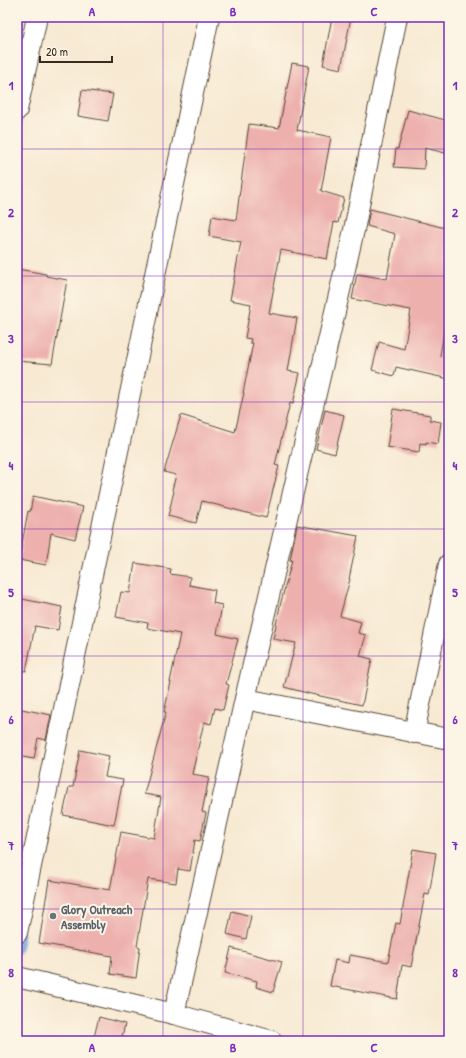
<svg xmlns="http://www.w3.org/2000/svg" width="466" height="1058" viewBox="0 0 466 1058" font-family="'Patrick Hand',sans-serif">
<rect width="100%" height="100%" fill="#fcf5e5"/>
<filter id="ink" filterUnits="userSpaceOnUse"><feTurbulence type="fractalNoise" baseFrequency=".025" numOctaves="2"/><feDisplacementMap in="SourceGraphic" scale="8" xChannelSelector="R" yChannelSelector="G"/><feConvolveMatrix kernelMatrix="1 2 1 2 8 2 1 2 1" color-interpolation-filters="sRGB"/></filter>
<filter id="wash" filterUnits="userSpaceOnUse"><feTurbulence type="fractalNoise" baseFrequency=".012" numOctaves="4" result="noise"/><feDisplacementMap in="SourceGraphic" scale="16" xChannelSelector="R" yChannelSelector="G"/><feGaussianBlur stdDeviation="0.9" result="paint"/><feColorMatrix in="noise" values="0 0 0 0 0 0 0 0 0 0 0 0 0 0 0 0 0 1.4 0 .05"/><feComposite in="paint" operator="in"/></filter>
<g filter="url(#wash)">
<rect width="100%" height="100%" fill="#f7e9d2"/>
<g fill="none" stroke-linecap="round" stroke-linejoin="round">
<g stroke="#6ba3d9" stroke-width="7">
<polyline points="17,133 21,111"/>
<polyline points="18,950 21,935"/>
</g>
</g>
<g id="blocks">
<g fill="#edb0ad">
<polygon points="332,17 351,17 341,69 323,65"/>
<polygon points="292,63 309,66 297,130 331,137 321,191 344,198 338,223 334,222 327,259 281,250 269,313 297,318 288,371 300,373 293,404 290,403 275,465 279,466 266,518 202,501 196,523 168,516 174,491 172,490 176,475 164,472 181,415 235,432 244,393 243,393 253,343 250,343 251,339 245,338 251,304 230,300 241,242 209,236 212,216 236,220 249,124 279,128"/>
<polygon points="82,90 113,94 108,121 78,116"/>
<polygon points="408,110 449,121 449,154 425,148 424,169 394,167 396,148 398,149"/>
<polygon points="370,209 449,229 449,302 440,356 449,358 449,379 396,367 394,376 372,370 379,342 404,349 411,310 352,299 357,274 387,279 395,234 367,226"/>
<polygon points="17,269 46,274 46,276 67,280 52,364 17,361"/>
<polygon points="393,409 430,415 430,420 441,422 438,444 426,442 426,444 420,443 419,452 387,447"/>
<polygon points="325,410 344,415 335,454 316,449"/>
<polygon points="33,496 83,507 75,539 51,533 46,565 19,560 28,511 30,512"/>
<polygon points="297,525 358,536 349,579 350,579 340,616 361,622 358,633 366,635 360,656 372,659 362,705 311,694 284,687 296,643 273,639 280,606 292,560 290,560"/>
<polygon points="135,563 171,569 170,574 190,577 189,585 215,590 213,603 222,605 217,634 238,639 226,684 229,685 223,710 215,708 211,724 204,722 192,774 209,777 202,812 206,813 200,841 195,840 190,871 178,869 176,883 148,879 137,946 140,947 136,978 110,974 112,956 39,943 49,880 110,890 121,832 154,838 161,797 144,794 166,712 164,712 171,682 170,682 180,634 147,628 148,623 116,617 121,592 130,593"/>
<polygon points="17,598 62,607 58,630 35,626 26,671 17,670"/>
<polygon points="17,708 51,715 46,740 38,738 34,759 17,756"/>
<polygon points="80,750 109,756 105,777 123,780 114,825 63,815 69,787 73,787"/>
<polygon points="413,849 436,853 429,895 425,894 411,967 402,965 397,999 330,986 335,960 349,963 350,955 388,962 396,923 400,924"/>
<polygon points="232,911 251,916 246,939 227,934"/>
<polygon points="231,948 282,962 273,992 256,987 257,981 225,973"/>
<polygon points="99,1017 125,1024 121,1041 93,1041"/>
</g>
</g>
</g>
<g filter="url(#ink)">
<use href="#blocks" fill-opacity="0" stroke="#574739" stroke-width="1"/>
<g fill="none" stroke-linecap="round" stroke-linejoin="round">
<g stroke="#574739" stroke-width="22">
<g id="street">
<polyline points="17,110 37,17"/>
<polyline points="245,699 449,739"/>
<polyline points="414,733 449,564"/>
<polyline points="17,933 209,17"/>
<polyline points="17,977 174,1014 272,1041"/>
<polyline points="174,1014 245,699 354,230 397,17"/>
</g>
</g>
<use href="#street" stroke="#fff" stroke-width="20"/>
</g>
</g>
<path fill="none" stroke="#7b2cbf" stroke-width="1" stroke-opacity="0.55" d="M163,17V1041M303,17V1041M17,149H449M17,276H449M17,402H449M17,529H449M17,656H449M17,782H449M17,909H449"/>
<circle fill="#6b7280" stroke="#fcf5e5" stroke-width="1.5" cx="53" cy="916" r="4"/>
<g text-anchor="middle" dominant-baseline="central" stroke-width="4" stroke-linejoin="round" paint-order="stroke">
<g font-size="13" font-weight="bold" fill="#5b616d" stroke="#fcf5e5" text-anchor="start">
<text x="61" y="909">Glory Outreach<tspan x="61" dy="15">Assembly</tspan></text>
</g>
</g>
<rect width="466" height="1058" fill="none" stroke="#fcf5e5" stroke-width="44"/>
<path d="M40 56v6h72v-6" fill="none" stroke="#3b2a1e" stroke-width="2"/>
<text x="46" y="56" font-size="12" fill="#3b2a1e" stroke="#fcf5e5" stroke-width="3" paint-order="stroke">20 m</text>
<rect x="22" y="22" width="422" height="1014" fill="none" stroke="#7b2cbf" stroke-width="1.5"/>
<g font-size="13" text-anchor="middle" font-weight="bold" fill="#7b2cbf">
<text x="92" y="16">A</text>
<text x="233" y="16">B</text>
<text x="374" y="16">C</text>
<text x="11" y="90">1</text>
<text x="455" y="90">1</text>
<text x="11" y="217">2</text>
<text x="455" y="217">2</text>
<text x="11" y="343">3</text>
<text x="455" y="343">3</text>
<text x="11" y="470">4</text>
<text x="455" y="470">4</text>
<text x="11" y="597">5</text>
<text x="455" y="597">5</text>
<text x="11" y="724">6</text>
<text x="455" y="724">6</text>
<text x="11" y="850">7</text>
<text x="455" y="850">7</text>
<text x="11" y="977">8</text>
<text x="455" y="977">8</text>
<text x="92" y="1052">A</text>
<text x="233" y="1052">B</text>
<text x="374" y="1052">C</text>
</g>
</svg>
